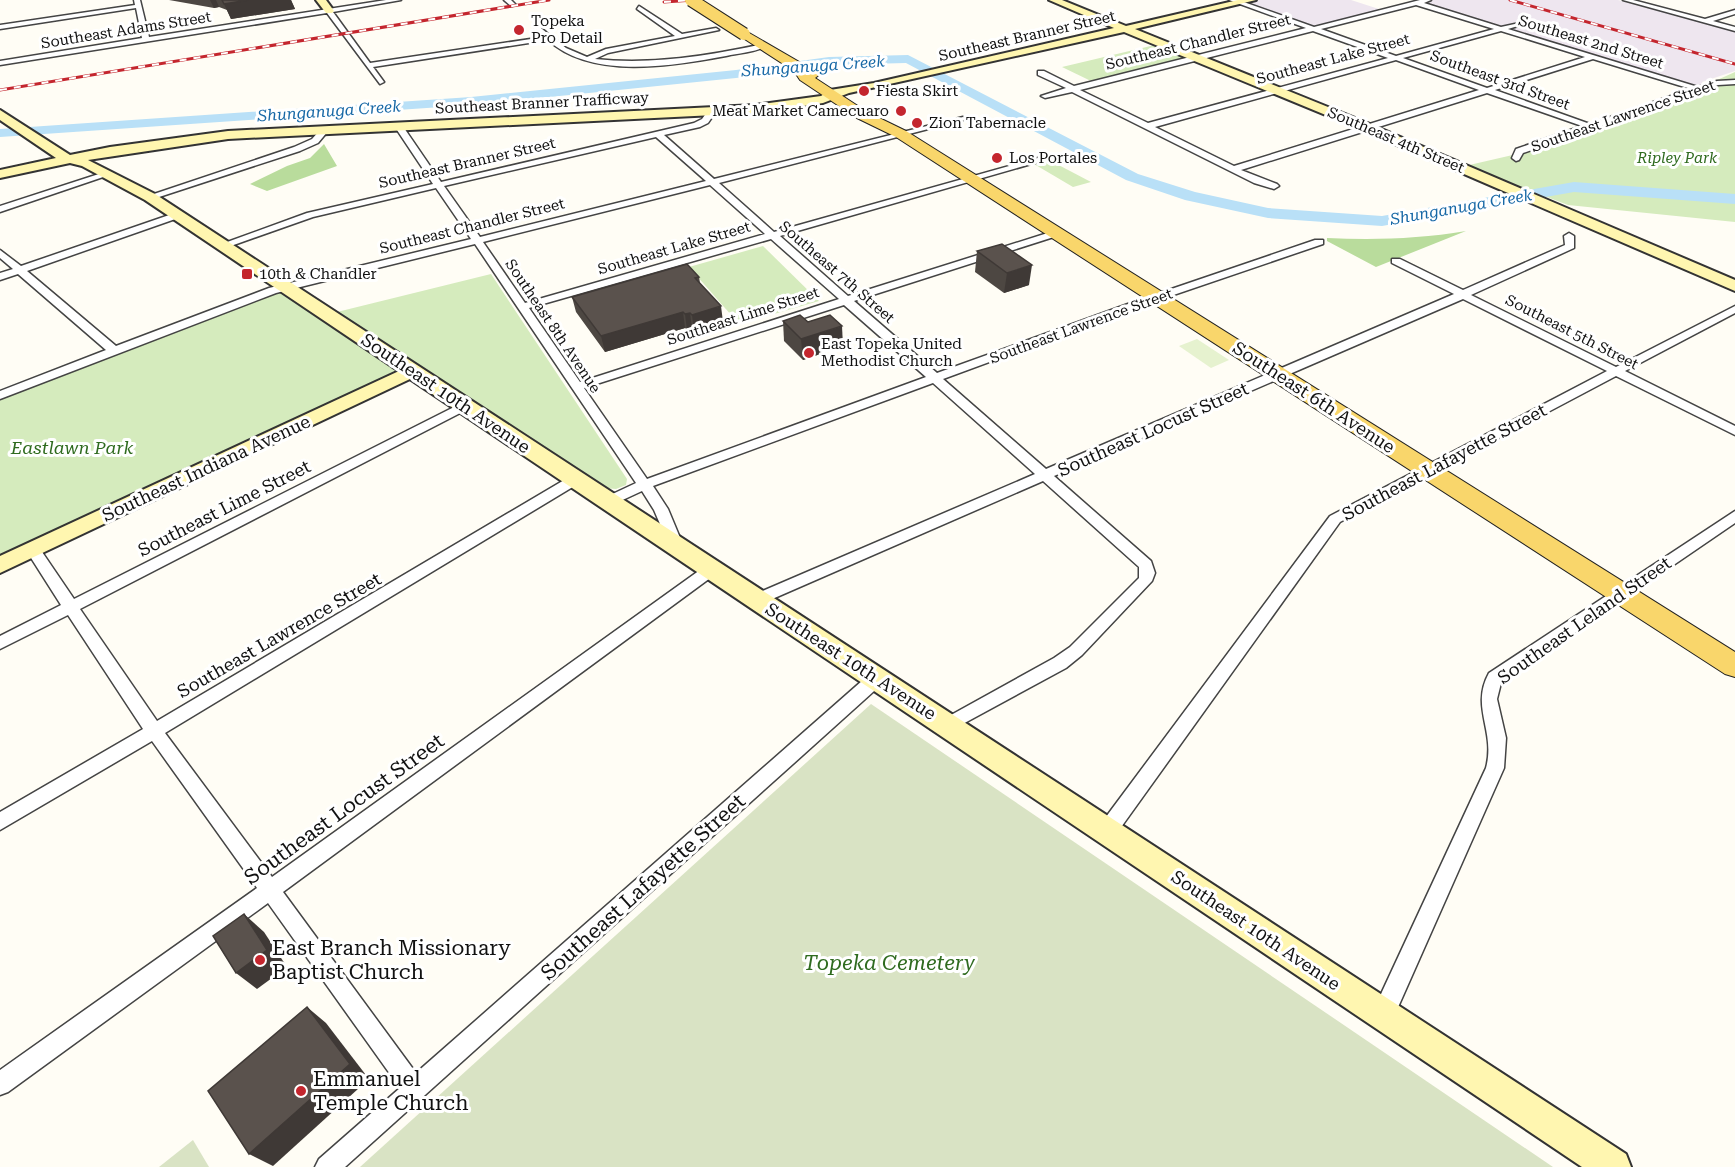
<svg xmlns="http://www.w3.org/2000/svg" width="1735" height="1167" viewBox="0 0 1735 1167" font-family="'Roboto Serif',serif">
<rect width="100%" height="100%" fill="#fffdf5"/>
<g fill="#eee6ef">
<polygon points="1258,0 1351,0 1382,10 1313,26 1251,4"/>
<polygon points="1414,0 1618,0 1735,31 1735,71 1702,82 1703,84 1699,85 1688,85"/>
</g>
<g fill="#d5ebbd">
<polygon points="1159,44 1190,58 1093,82 1062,67"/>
<polygon points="1735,72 1735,222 1568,205 1465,166 1517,154 1697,89"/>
<polygon points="1049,160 1091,182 1073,187 1034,164"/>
<polygon points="763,246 819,301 739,324 689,267"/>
<polygon points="491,274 627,479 626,485 616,489 604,488 337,312"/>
<polygon points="280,291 398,370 397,373 0,559 0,399"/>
</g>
<g fill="#b9dc9c">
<polygon points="324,144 337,166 267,191 250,184 287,166 310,158"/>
<path d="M1466,231L1376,267L1327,241V238C1374,240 1419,239 1466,231Z"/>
</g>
<g fill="#d9e3c4">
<polygon points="871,704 1553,1167 360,1167"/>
<polygon points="193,1140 209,1167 159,1167"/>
</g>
<polygon fill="#e6f2cf" points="1197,339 1229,360 1211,368 1179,346"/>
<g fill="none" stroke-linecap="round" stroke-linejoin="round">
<polygon fill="#b9e0f7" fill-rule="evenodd" points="908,55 1138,174 1195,192 1268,208 1382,216 1574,182 1735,194 1735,204 1574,192 1382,226 1268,218 1185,200 1126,180 906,63 829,65 736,78 471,105 0,137 0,129 471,97 736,70 829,57"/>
<g stroke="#444" stroke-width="3">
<g id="street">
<path d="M134,0H140L149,37L386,0H401L333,12L370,63L544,37L534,27L537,25L566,48L587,57L606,49L675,36L637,9L639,6L682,34L716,28L719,30L608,53L595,59C651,65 708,56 763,44L767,46C756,52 739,53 726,56C673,66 591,80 548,40L373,67L384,82L380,84L327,13L0,65V61L142,38L136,8L0,29V25L135,5Z"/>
<polygon points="504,0 511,0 516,5 511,6"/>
<path d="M1229,0H1238L1314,27L1420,0H1431L1424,3L1501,27L1528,21V23L1508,29L1698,87L1717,81L1735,80V84L1718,85L1523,153L1519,160L1516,161L1512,158L1516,149L1582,126L1487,93L1241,170L1277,184L1279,186L1274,189L1254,183L1072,92L1045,98L1041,96L1066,88L1038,75V71H1044L1074,86L1306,28ZM1416,5L1494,29L1396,56L1321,29ZM1313,31L1388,58L1148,123L1080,90ZM1501,31L1585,57L1487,88L1403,58ZM1593,59L1691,89L1590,124L1495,90ZM1396,60L1479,90L1234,166L1155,127Z"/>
<polygon points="1623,0 1633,0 1705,19 1735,10 1735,14 1713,21 1735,27 1735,31"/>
<path d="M710,108L717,110L708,123L700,127L664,135L714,179L963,117L967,119L719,183L774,232L1045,156V160L780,236L848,296L1054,231H1060V235L854,301L937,373L1139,300L1315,240H1323V244L1147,304L943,379L1046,469L1454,294L1392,263V259H1400L1463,290L1565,245L1564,236L1569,233L1574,236V248L1471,295L1616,367L1735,306V313L1625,371L1735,426V435L1616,376L1340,522L1114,837L1107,839L1100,837L1098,831L1100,825L1330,516L1607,371L1463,299L1054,476L1151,561L1155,573L1152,581L1082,655L1066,668L948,732L942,730L939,725L942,720L1054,658L1070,647L1139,578V567L1043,481L763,603H753L750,599L753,595L1035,474L933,383L653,486L668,509L683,545L676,550L669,545L654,510L642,491L614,504H604L602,501L604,498L636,483L475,244L276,293L0,399V391L106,350L18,274L0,280V273L13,269L0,258V250L21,266L175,213H181V217L27,271L116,346L269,288L471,239L436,188L313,217L228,247L219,245L307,213L433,184L395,127L396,125H402L441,182L694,123L702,119ZM656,137L706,181L480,237L444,186ZM710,185L765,234L525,303L483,242ZM771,239L839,299L580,382L529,308ZM844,305L926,377L647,479L584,388Z"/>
<polygon points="321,129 328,131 318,143 300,151 153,199 145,197 294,147 312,139"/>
<polygon points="105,172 112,174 0,212 0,206"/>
<polygon points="464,402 468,403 470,406 468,409 80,609 157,721 571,476 581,476 583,479 581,482 165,733 272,877 707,565 717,565 719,569 717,573 283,892 416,1073 871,673 877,671 883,673 885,678 883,683 345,1167 315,1167 319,1159 400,1088 268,903 8,1092 0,1095 0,1070 257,888 152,741 0,830 0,812 143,729 68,615 0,649 0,636 61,605 26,550 28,546 38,546 74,599"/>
<path d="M1735,511V523L1501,683L1497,699L1506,738L1504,768L1391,1023L1383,1026L1375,1023L1372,1015L1375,1007L1486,768C1496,730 1470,708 1489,673Z"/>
</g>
</g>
<g stroke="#333" stroke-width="4">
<g id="secondary">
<polygon points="316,0 326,0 334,11 332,13 326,13"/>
<polygon points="1049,0 1062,0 1126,26 1238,0 1256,0 1135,29 1370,124 1735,280 1735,291 1362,130 1124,32 849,93 823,103 755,113 228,139 88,160 155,194 1626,1154 1631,1167 1582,1167 410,379 0,573 0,556 399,371 145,200 82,166 70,163 0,178 0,170 56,158 0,120 0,110 70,155 110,147 228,131 755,105 821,96 830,90 874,83 1114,28"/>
</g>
</g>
<g stroke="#222" stroke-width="2">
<polygon id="primary" points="744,30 820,74 815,78 867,112 906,131 1735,652 1735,677 1725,674 896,137 857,118 800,80 794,71 740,36 740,32"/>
</g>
<use href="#street" fill="#fff" fill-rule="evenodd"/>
<use href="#secondary" fill="#fff6b0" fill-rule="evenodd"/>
<use href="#primary" fill="#f9d66b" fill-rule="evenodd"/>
<g stroke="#c4262e" stroke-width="3">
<g id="rail">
<polyline points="1510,0 1735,64"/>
<polyline points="664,2 694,0"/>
<polyline points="0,90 549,0"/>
</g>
</g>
<use href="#rail" stroke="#fff" stroke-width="2" stroke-dasharray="7" stroke-linecap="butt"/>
<g stroke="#222" stroke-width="14" stroke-linecap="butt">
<polyline id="primary-bridge" points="691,0 744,34"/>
</g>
<use href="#primary-bridge" stroke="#f9d66b" stroke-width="12"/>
</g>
<g fill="#4d4742">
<polygon points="169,0 291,0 295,9 231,19 227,10 219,7 214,8"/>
<polygon points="977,251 1029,285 1004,293 975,272"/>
<polygon points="699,277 700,283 723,322 694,331 692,329 687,330 685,328 605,352 576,312 572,297"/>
<polygon points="783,321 808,322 843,346 803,360 784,341"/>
</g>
<g fill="#3f3936">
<polygon points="210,0 216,0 219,7 214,8"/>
<polygon points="248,0 291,0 295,9 231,19 224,4"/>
<polygon points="1032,265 1029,285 1004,293 1007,273"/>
<polygon points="721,306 723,322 694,331 692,315"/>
<polygon points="683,312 685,328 605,352 601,336"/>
<polygon points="690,313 692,329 687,330 685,314"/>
<polygon points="842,326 843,346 803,360 801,339"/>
<polygon points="244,914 264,932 287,967 257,989 236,973"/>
<polygon points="307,1007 326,1023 369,1079 273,1166 249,1154"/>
</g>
<g fill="#5a524d" stroke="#3f3936" stroke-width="1.5">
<polygon points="222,0 248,0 224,4"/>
<polygon points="1002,244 1032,265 1007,273 977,251"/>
<polygon points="687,264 699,277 695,278 721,306 692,315 690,313 685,314 683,312 601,336 572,297"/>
<polygon points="800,315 808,322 830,315 842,326 801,339 783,321"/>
<polygon points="244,914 267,950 236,973 213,936"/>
<polygon points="307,1007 350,1064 249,1154 208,1091"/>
</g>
<g fill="#c4262e" stroke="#fff" stroke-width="2">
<circle cx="519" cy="30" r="6"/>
<circle cx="864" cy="91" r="6"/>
<circle cx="901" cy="111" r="6"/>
<circle cx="917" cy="123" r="6"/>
<circle cx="997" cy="158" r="6"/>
<rect x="241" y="268" width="12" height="12" rx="3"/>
<circle cx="809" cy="353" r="6"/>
<circle cx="260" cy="960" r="6"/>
<circle cx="301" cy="1091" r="6"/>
</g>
<g text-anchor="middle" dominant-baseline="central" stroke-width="6" stroke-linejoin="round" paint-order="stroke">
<g font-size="15" fill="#111" stroke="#fff" text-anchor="start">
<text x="531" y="21">Topeka<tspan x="531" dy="17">Pro Detail</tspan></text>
<text x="876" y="91">Fiesta Skirt</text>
<text x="889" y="111" text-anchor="end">Meat Market Camecuaro</text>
<text x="929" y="123">Zion Tabernacle</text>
<text x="1009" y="158">Los Portales</text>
<text x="259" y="274">10th &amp; Chandler</text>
<text x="821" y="344">East Topeka United<tspan x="821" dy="17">Methodist Church</tspan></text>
</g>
<g font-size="15" fill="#111" stroke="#fff">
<text transform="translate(126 30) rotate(-9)">Southeast Adams Street</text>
<text transform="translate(1027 36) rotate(-13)">Southeast Branner Street</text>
<text transform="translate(1198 42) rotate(-14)">Southeast Chandler Street</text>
<text transform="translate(1591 42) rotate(17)">Southeast 2nd Street</text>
<text transform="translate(1333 59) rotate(-15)">Southeast Lake Street</text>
<text transform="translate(1500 80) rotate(20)">Southeast 3rd Street</text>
<text transform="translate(542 103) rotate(-3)">Southeast Branner Trafficway</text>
<text transform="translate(1623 116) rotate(-19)">Southeast Lawrence Street</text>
<text transform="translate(1396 140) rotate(23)">Southeast 4th Street</text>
<text transform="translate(467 163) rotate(-13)">Southeast Branner Street</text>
<text transform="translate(472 226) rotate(-14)">Southeast Chandler Street</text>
<text transform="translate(674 248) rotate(-16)">Southeast Lake Street</text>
<text transform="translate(837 272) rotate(41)">Southeast 7th Street</text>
<text transform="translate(743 316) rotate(-18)">Southeast Lime Street</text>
<text transform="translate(553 326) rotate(56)">Southeast 8th Avenue</text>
<text transform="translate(1081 326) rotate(-20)">Southeast Lawrence Street</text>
<text transform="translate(1572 332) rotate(27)">Southeast 5th Street</text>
</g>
<g font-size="15" font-style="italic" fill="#2f6b1f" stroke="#fff">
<text x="1677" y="158">Ripley Park</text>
</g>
<g font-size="16" font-style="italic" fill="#1768a6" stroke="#fff">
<text transform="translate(813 66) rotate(-4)">Shunganuga Creek</text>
<text transform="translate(329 111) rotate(-4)">Shunganuga Creek</text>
<text transform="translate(1461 207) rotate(-10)">Shunganuga Creek</text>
</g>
<g font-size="18" fill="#111" stroke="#fff">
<text transform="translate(446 393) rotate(34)">Southeast 10th Avenue</text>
<text transform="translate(1314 397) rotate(33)">Southeast 6th Avenue</text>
<text transform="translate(1153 429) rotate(-24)">Southeast Locust Street</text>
<text transform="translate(1444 462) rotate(-28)">Southeast Lafayette Street</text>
<text transform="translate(206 468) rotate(-25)">Southeast Indiana Avenue</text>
<text transform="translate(224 508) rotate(-27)">Southeast Lime Street</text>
<text transform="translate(1584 620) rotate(-35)">Southeast Leland Street</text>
<text transform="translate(279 635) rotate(-30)">Southeast Lawrence Street</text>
<text transform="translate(851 661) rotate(33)">Southeast 10th Avenue</text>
<text transform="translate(1256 930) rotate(34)">Southeast 10th Avenue</text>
</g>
<g font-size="18" font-style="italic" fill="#2f6b1f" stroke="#fff">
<text x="72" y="447">Eastlawn Park</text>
</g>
<g font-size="21" fill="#111" stroke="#fff">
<text transform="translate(344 809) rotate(-36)">Southeast Locust Street</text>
<text transform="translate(643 887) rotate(-42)">Southeast Lafayette Street</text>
</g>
<g font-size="21" fill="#111" stroke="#fff" text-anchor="start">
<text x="272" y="948">East Branch Missionary<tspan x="272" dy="24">Baptist Church</tspan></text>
<text x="313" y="1079">Emmanuel<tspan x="313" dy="24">Temple Church</tspan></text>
</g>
<g font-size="21" font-style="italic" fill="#2f6b1f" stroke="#fff">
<text x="889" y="963">Topeka Cemetery</text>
</g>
</g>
</svg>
